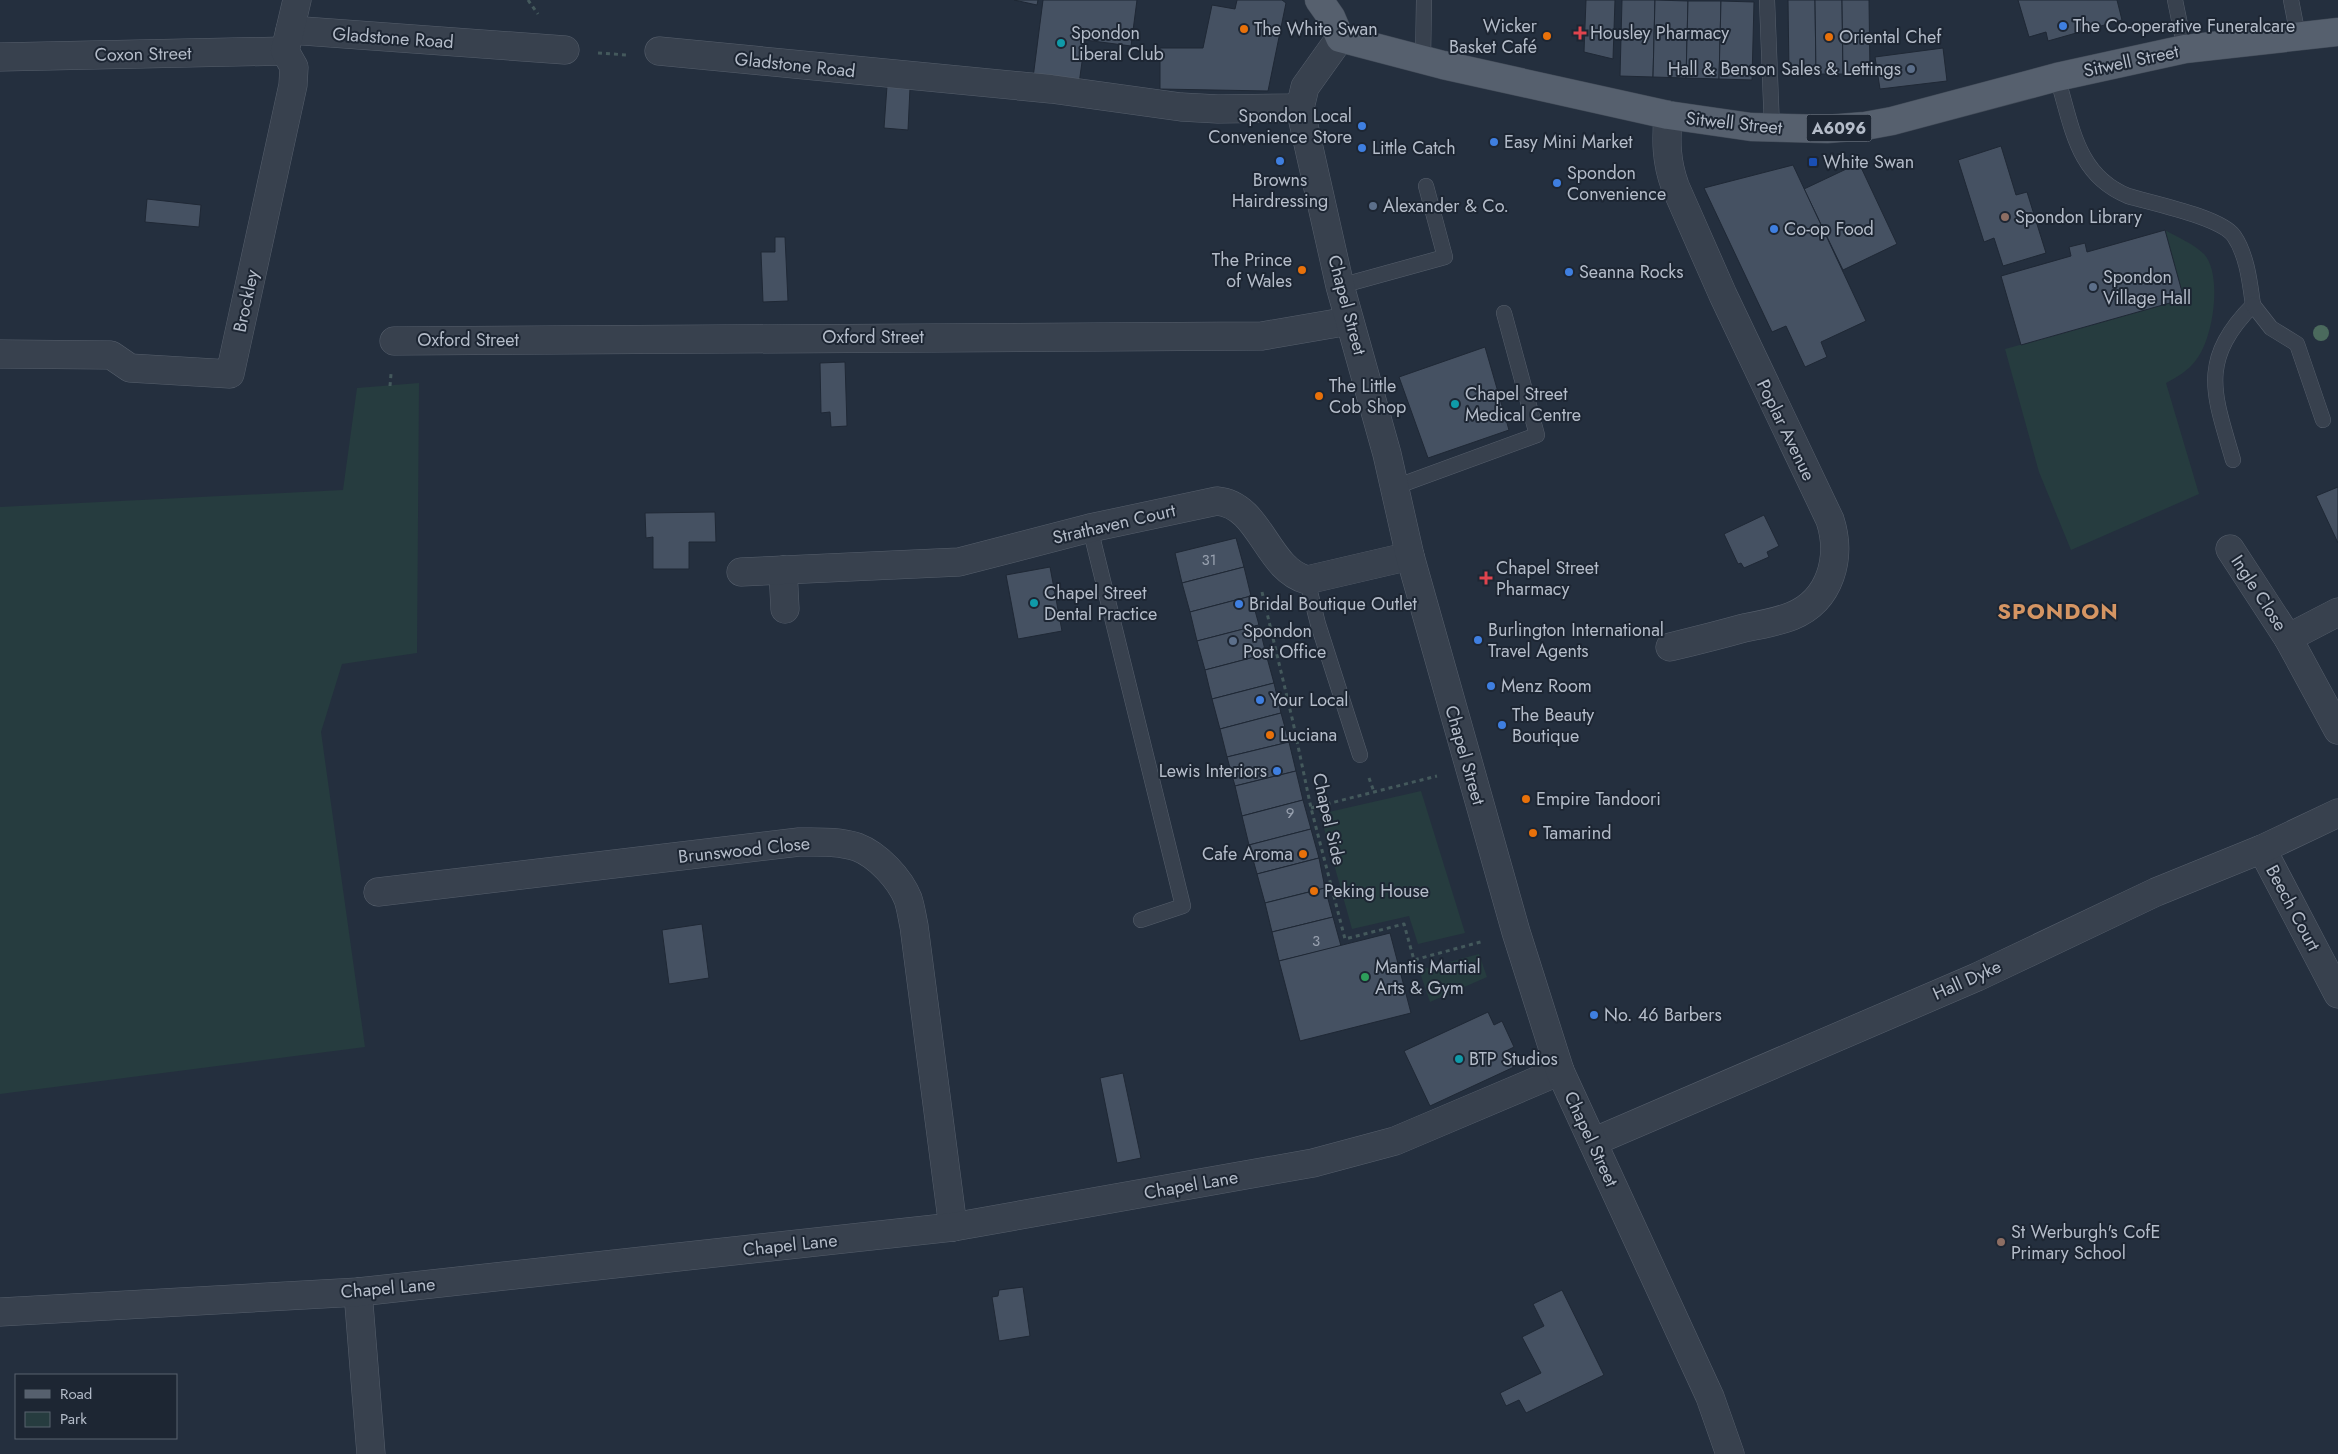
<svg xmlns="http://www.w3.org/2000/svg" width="2338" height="1454" viewBox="0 0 2338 1454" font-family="Jost,sans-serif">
<rect width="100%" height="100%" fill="#242f3e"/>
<g fill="#263c3f">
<path d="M2165,230C2177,237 2194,244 2204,254C2223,275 2213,340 2196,360C2188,371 2177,377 2166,383L2199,494L2071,550L2039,472L2005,349L2184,299Z"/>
<polygon points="419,383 417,653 342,664 321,732 365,1047 0,1094 0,507 343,490 357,388"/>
<polygon points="1421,791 1465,933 1418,944 1409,916 1352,929 1320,814"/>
<polygon points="1479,954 1487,977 1430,1002 1419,970"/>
</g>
<g fill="#455162" stroke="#1f2835">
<polygon points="1014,0 1038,0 1037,5"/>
<polygon points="1043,0 1137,0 1131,46 1085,40 1079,84 1033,78"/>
<polygon points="1237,0 1282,0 1286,3 1268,91 1160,89 1160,48 1203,48 1212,5 1235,9"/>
<polygon points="1586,0 1615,0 1613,59 1584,52"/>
<polygon points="1622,0 1655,0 1653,77 1620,76"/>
<polygon points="1655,0 1688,1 1686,78 1653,77"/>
<polygon points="1788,0 1815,0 1816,74 1789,74"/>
<polygon points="1815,0 1842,0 1843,74 1816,74"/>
<polygon points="1842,0 1869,0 1870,74 1843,74"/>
<polygon points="2018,0 2117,0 2122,20 2048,41 2046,32 2029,37"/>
<polygon points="1688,1 1721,1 1719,79 1686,78"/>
<polygon points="1721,1 1754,2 1752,80 1719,79"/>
<polygon points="1943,48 1947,81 1880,89 1875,57"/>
<polygon points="887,86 910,88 908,130 884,128"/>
<polygon points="2001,146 2016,195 2027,192 2046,253 2003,266 1994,238 1984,242 1958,160"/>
<polygon points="1859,163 1897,244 1843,270 1804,189"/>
<polygon points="1793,165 1866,321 1821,342 1827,357 1805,367 1786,326 1772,332 1704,188"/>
<polygon points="147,199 201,205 199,227 145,222"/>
<polygon points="2165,230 2184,299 2021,345 2001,276 2071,256 2069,247 2085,243 2087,252"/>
<polygon points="775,237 785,237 788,301 763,302 761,252 775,252"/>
<polygon points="1485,347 1509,430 1428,458 1399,377"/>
<polygon points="845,362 847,426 831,427 830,412 821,413 820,363"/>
<polygon points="2338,487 2338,543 2316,496"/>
<polygon points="715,512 716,542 689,542 689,569 653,569 653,537 646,538 645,513"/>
<polygon points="1764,515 1779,546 1767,552 1769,557 1744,568 1741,563 1738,564 1724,534"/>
<polygon points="1236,538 1244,567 1182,583 1175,553"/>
<polygon points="1050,567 1062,631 1018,639 1006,575"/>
<polygon points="1244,567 1251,596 1190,612 1182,583"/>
<polygon points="1251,596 1259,625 1197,641 1190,612"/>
<polygon points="1259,625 1266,654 1205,670 1197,641"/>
<polygon points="1266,654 1274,683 1212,699 1205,670"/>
<polygon points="1274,683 1281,713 1220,729 1212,699"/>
<polygon points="1281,713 1289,742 1227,757 1220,729"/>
<polygon points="1289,742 1296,771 1235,786 1227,757"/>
<polygon points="1296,771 1303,800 1242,816 1235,786"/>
<polygon points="1303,800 1311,829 1249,845 1242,816"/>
<polygon points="1311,829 1319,858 1257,874 1249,845"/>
<polygon points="1319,858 1325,888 1265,903 1257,874"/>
<polygon points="1325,888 1333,917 1272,932 1265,903"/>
<polygon points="1333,917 1341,946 1279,961 1272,932"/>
<polygon points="702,924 709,978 669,984 662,930"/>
<polygon points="1390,933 1411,1013 1300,1041 1279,961"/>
<polygon points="1488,1012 1494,1025 1502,1021 1514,1047 1506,1051 1514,1067 1430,1106 1404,1051"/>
<polygon points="1123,1073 1141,1158 1117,1163 1100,1078"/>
<polygon points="1023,1287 1030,1336 999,1341 992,1297 998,1296 999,1290"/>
<polygon points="1562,1290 1604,1375 1526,1413 1519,1400 1506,1406 1500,1393 1541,1373 1522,1337 1544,1326 1533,1304"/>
</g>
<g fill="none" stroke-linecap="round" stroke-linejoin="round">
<g stroke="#565f6c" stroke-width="16">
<g id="service">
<polyline points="1767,0 1772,128"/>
<polyline points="2175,0 2185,49"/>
<polyline points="2291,0 2298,36"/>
<polyline points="1423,60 1424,0"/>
<path d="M2057,77C2072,125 2076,175 2128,196C2151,203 2221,217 2234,236C2247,255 2250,283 2253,305C2198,361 2214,394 2233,460"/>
<polyline points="1340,286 1445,257 1426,186"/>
<polyline points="2253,305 2271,328 2297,344 2323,420"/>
<polyline points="1395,487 1537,435 1504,313"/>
<polyline points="1090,528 1183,906 1141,920"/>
<polyline points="1307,580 1318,624 1360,755"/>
</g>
</g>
<g stroke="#565f6c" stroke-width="29">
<g id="minor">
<polyline points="290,30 565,50"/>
<polyline points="659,51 1051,89 1181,107 1218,109 1300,108"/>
<polyline points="0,57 285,51"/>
<path d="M1668,115C1666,141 1666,161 1675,186L1723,295L1830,520C1842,557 1831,600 1792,616C1777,622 1760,625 1744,628C1719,635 1695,641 1670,647"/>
<polyline points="394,341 1262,336 1349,321"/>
<polyline points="0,354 111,355 130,368 230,374 293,85 294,67 285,51 297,0"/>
<polyline points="2230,549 2288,638"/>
<polyline points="783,570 785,609"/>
<path d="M741,572L959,562L1090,528L1217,501C1261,505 1266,569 1307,580L1410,556"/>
<polyline points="2338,612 2288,638 2338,730"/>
<polyline points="2262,849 2338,994"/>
<path d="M378,892L799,842C818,842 839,841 857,847C878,855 900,879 908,899C911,908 912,917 914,926L953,1227"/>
<polyline points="1593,1142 1977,977 2156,892 2262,849 2338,813"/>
<polyline points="358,1292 371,1454"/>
<polyline points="0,1312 358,1292 953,1227 1313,1163 1395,1141 1560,1071"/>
</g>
</g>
<g stroke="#565f6c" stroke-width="29">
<polyline id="tertiary" points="1340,38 1305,87 1300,108 1340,286 1387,454 1410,556 1516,932 1560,1071 1710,1397 1730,1454"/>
</g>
<g stroke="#414a57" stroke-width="29">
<polyline id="primary" points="1319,0 1331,17 1340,38 1443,65 1668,115 1751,127 1827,129 1865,126 1892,121 2057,77 2185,49 2338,32"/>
</g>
<g stroke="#44595c" stroke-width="3" stroke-dasharray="4 4" stroke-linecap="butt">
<polyline points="528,0 538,14"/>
<polyline points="598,53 627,55"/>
<polyline points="390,386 391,374"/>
<polyline points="1262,592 1293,722 1311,808 1345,939 1404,924 1414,960 1484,941"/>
<polyline points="1369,778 1374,792"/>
<polyline points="1311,808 1437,776"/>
</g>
<use href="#service" stroke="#38414e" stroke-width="15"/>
<use href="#minor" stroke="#38414e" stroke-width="28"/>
<use href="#tertiary" stroke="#38414e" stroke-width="28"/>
<use href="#primary" stroke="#56606e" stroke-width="28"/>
</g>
<circle fill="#4b6a5d" cx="2321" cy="333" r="8"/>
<g fill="#3f7fe0" stroke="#1d2633" stroke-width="2">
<circle cx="2063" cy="26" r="5"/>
<circle cx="1362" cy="126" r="5"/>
<circle cx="1494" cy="142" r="5"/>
<circle cx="1362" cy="148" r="5"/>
<circle cx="1280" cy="161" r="5"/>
<circle cx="1557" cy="183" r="5"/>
<circle cx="1774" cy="229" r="5"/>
<circle cx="1569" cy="272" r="5"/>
<circle cx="1239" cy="604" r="5"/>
<circle cx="1478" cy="640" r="5"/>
<circle cx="1491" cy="686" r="5"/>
<circle cx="1260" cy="700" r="5"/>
<circle cx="1502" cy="725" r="5"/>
<circle cx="1277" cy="771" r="5"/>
<circle cx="1594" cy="1015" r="5"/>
</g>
<g fill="#e8710a" stroke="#1d2633" stroke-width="2">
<circle cx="1244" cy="29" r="5"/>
<circle cx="1547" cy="36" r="5"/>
<circle cx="1829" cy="37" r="5"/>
<circle cx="1302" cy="270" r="5"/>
<circle cx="1319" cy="396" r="5"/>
<circle cx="1270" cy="735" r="5"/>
<circle cx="1526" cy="799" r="5"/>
<circle cx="1533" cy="833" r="5"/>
<circle cx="1303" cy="854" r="5"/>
<circle cx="1314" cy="891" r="5"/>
</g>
<g fill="#e0444e" stroke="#1d2633" stroke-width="2">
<path d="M1577.5 25.5h5v5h5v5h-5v5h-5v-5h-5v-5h5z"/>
<path d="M1483.5 570.5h5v5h5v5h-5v5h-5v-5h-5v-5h5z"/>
</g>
<g fill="#0f9aa8" stroke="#1d2633" stroke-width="2">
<circle cx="1061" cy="43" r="5"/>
<circle cx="1455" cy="404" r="5"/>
<circle cx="1034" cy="603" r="5"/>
<circle cx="1459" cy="1059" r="5"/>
</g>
<g fill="#5c6f8a" stroke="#1d2633" stroke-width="2">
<circle cx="1911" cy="69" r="5"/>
<circle cx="1373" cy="206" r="5"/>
<circle cx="2093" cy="287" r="5"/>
<circle cx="1233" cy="641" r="5"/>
</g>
<rect fill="#1a4fb4" stroke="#1d2633" stroke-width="2" x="1808" y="157" width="10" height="10" rx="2.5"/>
<g fill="#8d6e63" stroke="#1d2633" stroke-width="2">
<circle cx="2005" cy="217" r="5"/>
<circle cx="2001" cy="1242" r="5"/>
</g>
<circle fill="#2e9e5b" stroke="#1d2633" stroke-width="2" cx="1365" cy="977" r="5"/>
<g text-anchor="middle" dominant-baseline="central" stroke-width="4" stroke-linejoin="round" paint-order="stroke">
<g font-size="15" fill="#98a1af">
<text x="1209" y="560">31</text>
<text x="1290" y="813">9</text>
<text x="1316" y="941">3</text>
</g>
<rect fill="#1d2633" stroke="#878f9c" stroke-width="1" x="1806.5" y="114.5" width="65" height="27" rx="4"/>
<g font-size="16" font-weight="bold" fill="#b4bcc9">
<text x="1839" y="128">A6096</text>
</g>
<g font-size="18" fill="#b4bcc9" stroke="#1d2633" text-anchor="start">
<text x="1537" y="26" text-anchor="end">Wicker<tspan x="1537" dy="21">Basket Café</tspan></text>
<text x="2073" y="26">The Co-operative Funeralcare</text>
<text x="1254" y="29">The White Swan</text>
<text x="1071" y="33">Spondon<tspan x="1071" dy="21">Liberal Club</tspan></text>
<text x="1590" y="33">Housley Pharmacy</text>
<text x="1839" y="37">Oriental Chef</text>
<text x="1901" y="69" text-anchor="end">Hall &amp; Benson Sales &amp; Lettings</text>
<text x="1352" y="116" text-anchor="end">Spondon Local<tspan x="1352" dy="21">Convenience Store</tspan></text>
<text x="1504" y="142">Easy Mini Market</text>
<text x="1372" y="148">Little Catch</text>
<text x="1823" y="162">White Swan</text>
<text x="1567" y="173">Spondon<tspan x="1567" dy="21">Convenience</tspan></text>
<text x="1280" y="180" text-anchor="middle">Browns<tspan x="1280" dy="21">Hairdressing</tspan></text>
<text x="1383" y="206">Alexander &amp; Co.</text>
<text x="2015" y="217">Spondon Library</text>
<text x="1784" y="229">Co-op Food</text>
<text x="1292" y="260" text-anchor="end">The Prince<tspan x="1292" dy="21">of Wales</tspan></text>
<text x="1579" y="272">Seanna Rocks</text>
<text x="2103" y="277">Spondon<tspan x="2103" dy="21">Village Hall</tspan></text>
<text x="1329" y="386">The Little<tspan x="1329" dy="21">Cob Shop</tspan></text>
<text x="1465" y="394">Chapel Street<tspan x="1465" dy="21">Medical Centre</tspan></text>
<text x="1496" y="568">Chapel Street<tspan x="1496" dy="21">Pharmacy</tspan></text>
<text x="1044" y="593">Chapel Street<tspan x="1044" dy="21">Dental Practice</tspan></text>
<text x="1249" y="604">Bridal Boutique Outlet</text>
<text x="1488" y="630">Burlington International<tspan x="1488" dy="21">Travel Agents</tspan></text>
<text x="1243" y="631">Spondon<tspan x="1243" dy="21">Post Office</tspan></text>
<text x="1501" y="686">Menz Room</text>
<text x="1270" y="700">Your Local</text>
<text x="1512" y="715">The Beauty<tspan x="1512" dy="21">Boutique</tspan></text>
<text x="1280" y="735">Luciana</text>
<text x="1267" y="771" text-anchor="end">Lewis Interiors</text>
<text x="1536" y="799">Empire Tandoori</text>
<text x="1543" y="833">Tamarind</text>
<text x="1293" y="854" text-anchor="end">Cafe Aroma</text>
<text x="1324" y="891">Peking House</text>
<text x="1375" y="967">Mantis Martial<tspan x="1375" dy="21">Arts &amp; Gym</tspan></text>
<text x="1604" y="1015">No. 46 Barbers</text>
<text x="1469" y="1059">BTP Studios</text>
<text x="2011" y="1232">St Werburgh's CofE<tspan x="2011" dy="21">Primary School</tspan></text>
</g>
<g font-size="18" fill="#b4bcc9" stroke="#1d2633">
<text transform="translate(393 38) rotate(4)">Gladstone Road</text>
<text transform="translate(143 54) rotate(-1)">Coxon Street</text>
<text transform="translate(2131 61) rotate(-12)">Sitwell Street</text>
<text transform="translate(795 65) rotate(6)">Gladstone Road</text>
<text transform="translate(1734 123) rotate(6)">Sitwell Street</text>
<text transform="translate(246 301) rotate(-78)">Brockley</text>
<text transform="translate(1347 305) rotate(75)">Chapel Street</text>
<text x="873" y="337">Oxford Street</text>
<text x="468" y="340">Oxford Street</text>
<text transform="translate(1786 430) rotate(64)">Poplar Avenue</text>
<text transform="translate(1114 524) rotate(-13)">Strathaven Court</text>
<text transform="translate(2259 593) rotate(57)">Ingle Close</text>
<text transform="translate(1465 755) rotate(74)">Chapel Street</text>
<text transform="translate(1329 819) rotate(77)">Chapel Side</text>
<text transform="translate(744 850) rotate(-6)">Brunswood Close</text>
<text transform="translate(2293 908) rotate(62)">Beech Court</text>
<text transform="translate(1967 980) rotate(-24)">Hall Dyke</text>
<text transform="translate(1591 1139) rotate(65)">Chapel Street</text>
<text transform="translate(1191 1185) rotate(-10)">Chapel Lane</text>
<text transform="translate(790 1245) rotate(-6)">Chapel Lane</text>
<text transform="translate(388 1288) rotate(-5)">Chapel Lane</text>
</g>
<g font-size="22" font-weight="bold" letter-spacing="1" fill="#d59563" stroke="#1d2633">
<text x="2058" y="611">SPONDON</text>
</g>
</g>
<rect x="15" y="1374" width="162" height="65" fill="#1d2633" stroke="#59626f"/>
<rect x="25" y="1390" width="25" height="8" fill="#56606e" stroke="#59626f"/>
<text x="60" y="1399" font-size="15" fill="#b4bcc9">Road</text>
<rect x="25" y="1412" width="25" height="15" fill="#263c3f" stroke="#59626f"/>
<text x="60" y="1424" font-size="15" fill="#b4bcc9">Park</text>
</svg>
